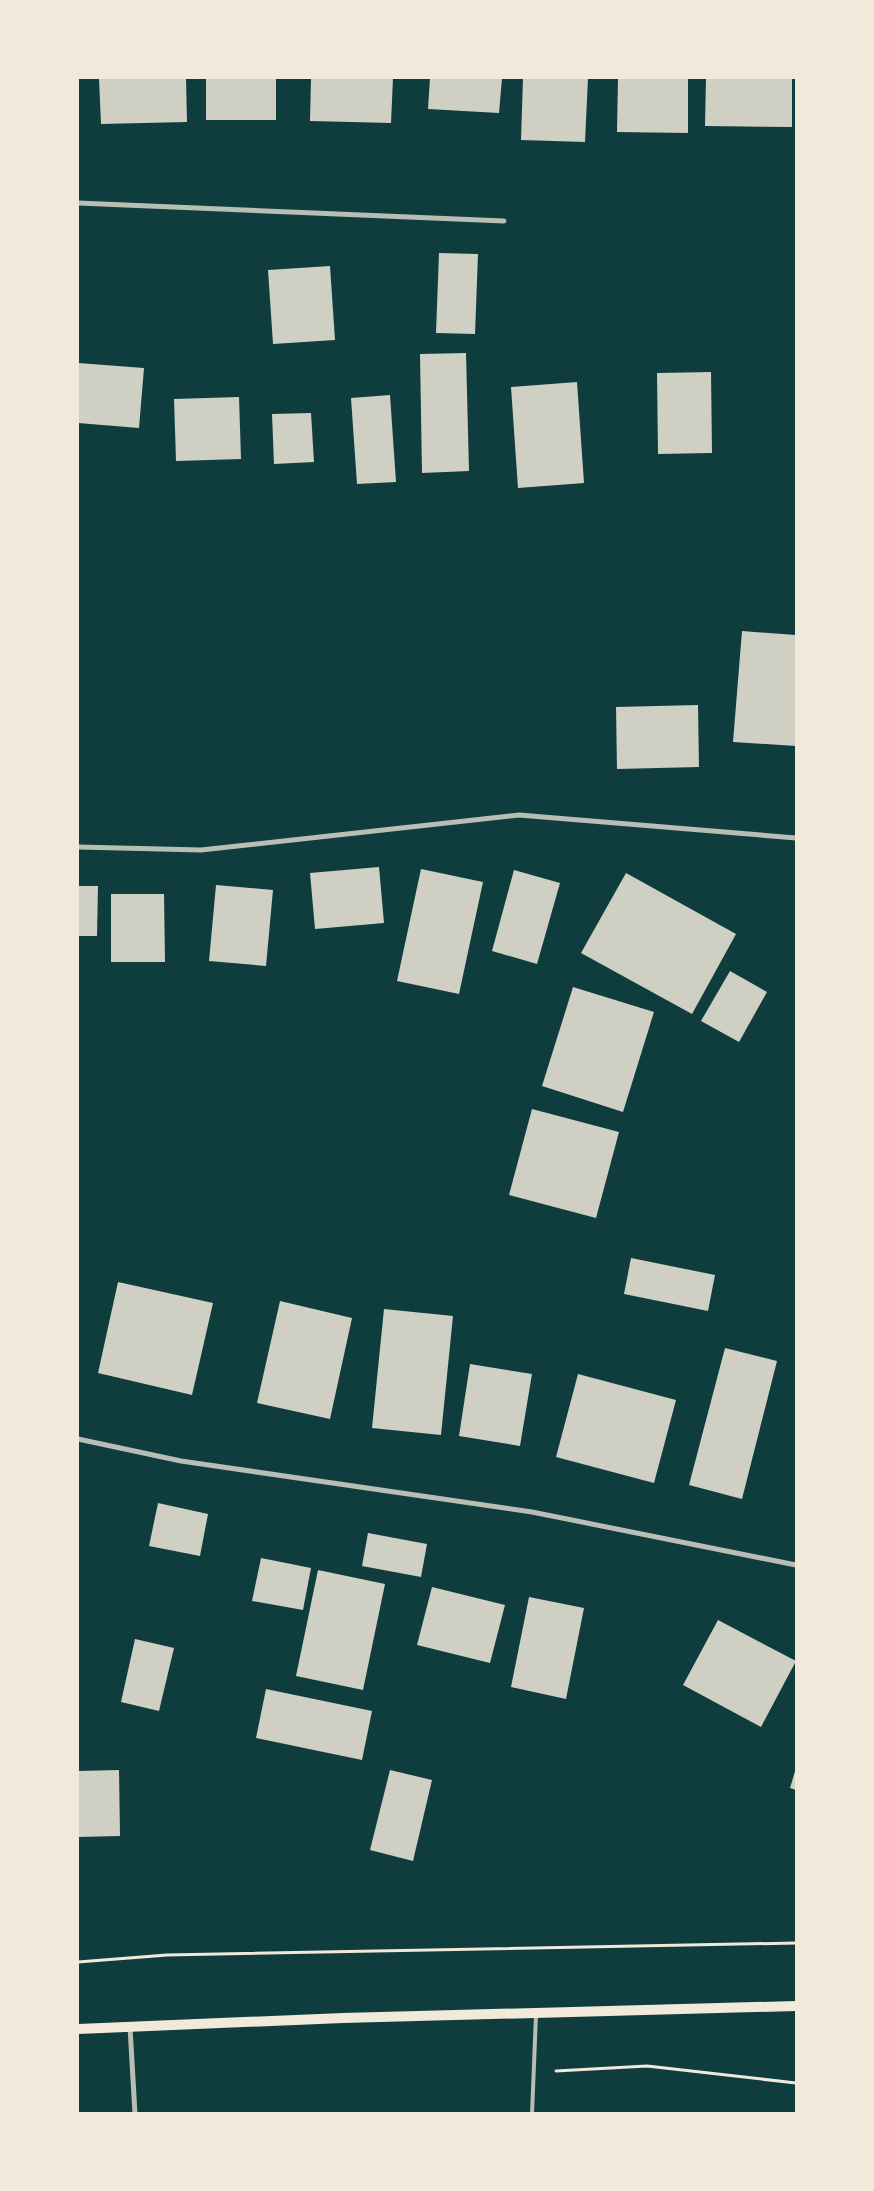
<svg xmlns="http://www.w3.org/2000/svg" width="874" height="2191" viewBox="0 0 874 2191" font-family="Merriweather,serif">
<rect width="100%" height="100%" fill="#0f3d3e"/>
<g fill="#cfcfc3">
<polygon points="99,78 186,78 187,122 101,124"/>
<rect x="206" y="78" width="70" height="42"/>
<polygon points="311,78 393,78 391,123 310,121"/>
<polygon points="430,78 502,78 499,113 428,109"/>
<polygon points="523,78 588,78 585,142 521,140"/>
<polygon points="618,78 688,78 688,133 617,132"/>
<polygon points="706,78 792,78 792,127 705,126"/>
<polygon points="439,253 478,254 475,334 436,333"/>
<polygon points="330,266 335,340 273,344 268,270"/>
<polygon points="466,353 469,471 422,473 420,354"/>
<polygon points="78,363 144,368 139,428 78,423"/>
<polygon points="711,372 712,453 658,454 657,373"/>
<polygon points="577,382 584,483 518,488 511,387"/>
<polygon points="390,395 396,482 357,484 351,398"/>
<polygon points="239,397 241,459 176,461 174,399"/>
<polygon points="311,413 314,462 274,464 272,414"/>
<polygon points="742,631 796,635 796,746 733,742"/>
<polygon points="698,705 699,767 617,769 616,707"/>
<polygon points="379,867 384,923 315,929 310,873"/>
<polygon points="421,869 483,882 459,994 397,981"/>
<polygon points="514,870 560,883 537,964 492,951"/>
<polygon points="626,873 736,934 692,1014 581,953"/>
<polygon points="216,885 273,890 266,966 209,961"/>
<polygon points="78,886 98,886 97,936 78,936"/>
<polygon points="111,894 164,894 165,962 111,962"/>
<polygon points="730,971 767,992 739,1042 701,1021"/>
<polygon points="573,987 654,1012 623,1112 542,1086"/>
<polygon points="532,1109 619,1132 596,1218 509,1195"/>
<polygon points="631,1258 715,1275 708,1311 624,1294"/>
<polygon points="118,1282 213,1303 192,1395 98,1373"/>
<polygon points="280,1301 352,1318 330,1419 257,1403"/>
<polygon points="384,1309 453,1316 441,1435 372,1428"/>
<polygon points="725,1348 777,1361 742,1499 689,1485"/>
<polygon points="470,1364 532,1374 520,1446 459,1436"/>
<polygon points="578,1374 676,1400 654,1483 556,1457"/>
<polygon points="158,1503 208,1514 200,1556 149,1546"/>
<polygon points="368,1533 427,1544 421,1577 362,1566"/>
<polygon points="261,1558 311,1568 303,1610 252,1601"/>
<polygon points="318,1570 385,1584 363,1690 296,1676"/>
<polygon points="432,1587 505,1605 490,1663 417,1645"/>
<polygon points="529,1597 584,1608 566,1699 511,1687"/>
<polygon points="718,1620 796,1661 761,1727 683,1685"/>
<polygon points="135,1639 174,1648 159,1711 121,1702"/>
<polygon points="266,1689 372,1711 362,1760 256,1738"/>
<polygon points="796,1768 796,1790 790,1788"/>
<polygon points="119,1770 120,1836 78,1837 78,1771"/>
<polygon points="390,1770 432,1780 413,1861 370,1850"/>
</g>
<g fill="none" stroke-linecap="round" stroke-linejoin="round">
<g stroke="#f1e9da" stroke-width="3">
<polyline points="78,1962 167,1955 796,1943"/>
<polyline points="556,2071 647,2066 796,2083"/>
</g>
<polyline stroke="#b8beb3" stroke-width="4" points="532,2114 536,2015"/>
<g stroke="#b8beb3" stroke-width="5">
<polyline points="78,203 504,221"/>
<polyline points="78,847 201,850 519,815 796,838"/>
<polyline points="78,1439 181,1461 532,1512 796,1565"/>
<polyline points="130,2027 135,2114"/>
</g>
<polyline stroke="#f1e9da" stroke-width="10" points="78,2029 343,2018 796,2006"/>
</g>
<rect width="874" height="2191" fill="none" stroke="#f1e9da" stroke-width="158"/>
</svg>
